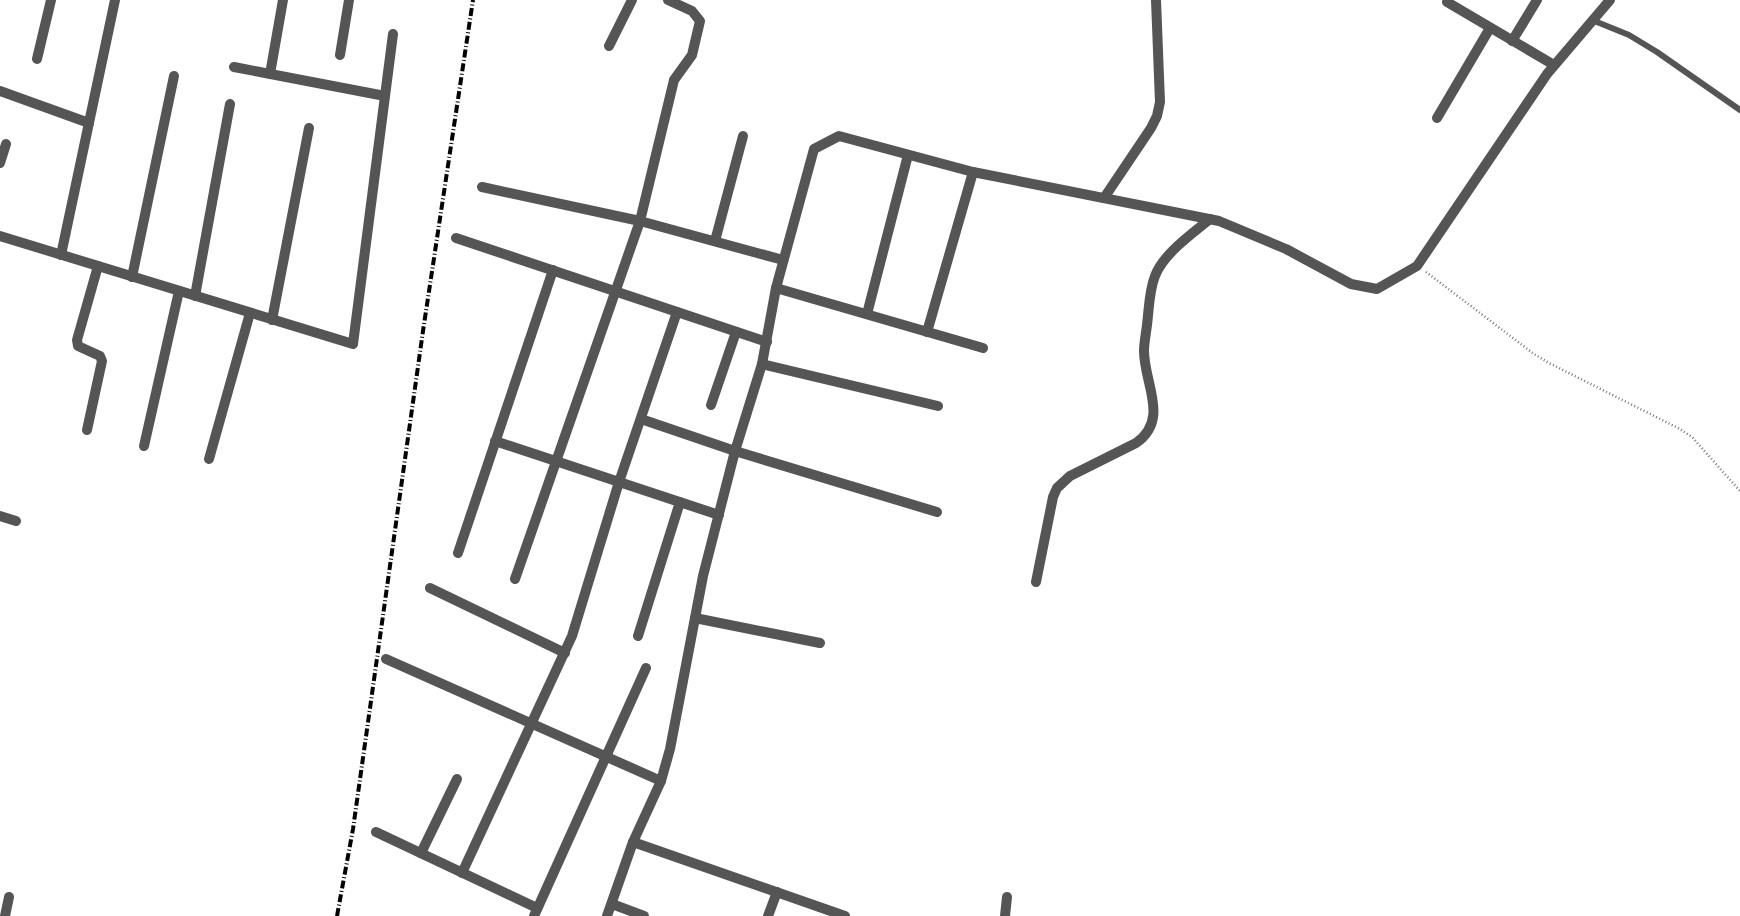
<svg xmlns="http://www.w3.org/2000/svg" width="1740" height="916" viewBox="0 0 1740 916" font-family="'PT Sans',sans-serif">
<rect width="100%" height="100%" fill="#fff"/>
<g fill="none" stroke-linecap="round" stroke-linejoin="round">
<polyline stroke="#777" stroke-width="2.5" stroke-dasharray="1 2.5" stroke-linecap="butt" points="1426,272 1534,354 1549,363 1678,428 1692,437 1740,491"/>
<polyline stroke="#555" stroke-width="6" points="1592,20 1629,35 1657,52 1740,110"/>
<g stroke="#555" stroke-width="10">
<polyline points="668,0 692,11 700,21 692,55 674,80 640,221 783,260"/>
<polyline points="1447,2 1554,65"/>
<polyline points="1512,41 1537,0"/>
<polyline points="609,46 632,0"/>
<polyline points="340,55 349,0"/>
<polyline points="37,59 51,0"/>
<polyline points="234,67 385,96"/>
<polyline points="270,74 283,0"/>
<polyline points="0,91 89,123"/>
<polyline points="1437,118 1490,28"/>
<polyline points="0,163 6,144"/>
<polyline points="482,187 640,221 515,579"/>
<polyline points="1104,198 1151,128 1157,116 1160,102 1156,0"/>
<polyline points="0,236 353,344 393,34"/>
<polyline points="456,238 767,342"/>
<polyline points="715,241 743,136"/>
<polyline points="61,255 115,0"/>
<polyline points="132,277 174,76"/>
<polyline points="776,288 983,348"/>
<polyline points="195,296 230,104"/>
<polyline points="867,314 908,155"/>
<polyline points="272,320 309,128"/>
<polyline points="927,332 973,172"/>
<polyline points="762,364 938,406"/>
<polyline points="711,405 736,332"/>
<polyline points="641,419 735,451 937,512"/>
<polyline points="87,430 102,361 100,356 78,346 77,340 98,266"/>
<polyline points="495,441 719,515"/>
<polyline points="144,446 179,291"/>
<polyline points="209,459 250,313"/>
<polyline points="0,516 16,521"/>
<polyline points="458,553 553,270"/>
<path d="M1036,582L1053,497L1057,488L1070,476L1136,443C1170,419 1144,384 1144,351C1144,343 1146,333 1147,325C1149,309 1149,291 1155,276C1163,254 1192,234 1210,219"/>
<polyline points="430,588 565,653"/>
<polyline points="695,618 820,643"/>
<polyline points="638,636 680,502"/>
<polyline points="386,659 661,781"/>
<polyline points="376,832 537,908"/>
<polyline points="633,842 845,916"/>
<polyline points="421,853 457,779"/>
<polyline points="462,873 572,636 619,482 677,312"/>
<polyline points="612,904 644,916"/>
<polyline points="5,916 9,897"/>
<polyline points="534,916 646,668"/>
<polyline points="607,916 633,842 661,781 670,749 703,576 735,451 762,364 776,288 814,149 839,136 973,172 1219,221 1286,249 1351,284 1377,289 1417,266 1547,74 1610,0"/>
<polyline points="768,916 777,892"/>
<polyline points="1005,916 1007,897"/>
</g>
<polyline stroke="#000" stroke-width="4" stroke-dasharray="8 2.5 1 2.5" stroke-linecap="butt" points="337,916 353,829 423,331 473,0"/>
</g>
</svg>
